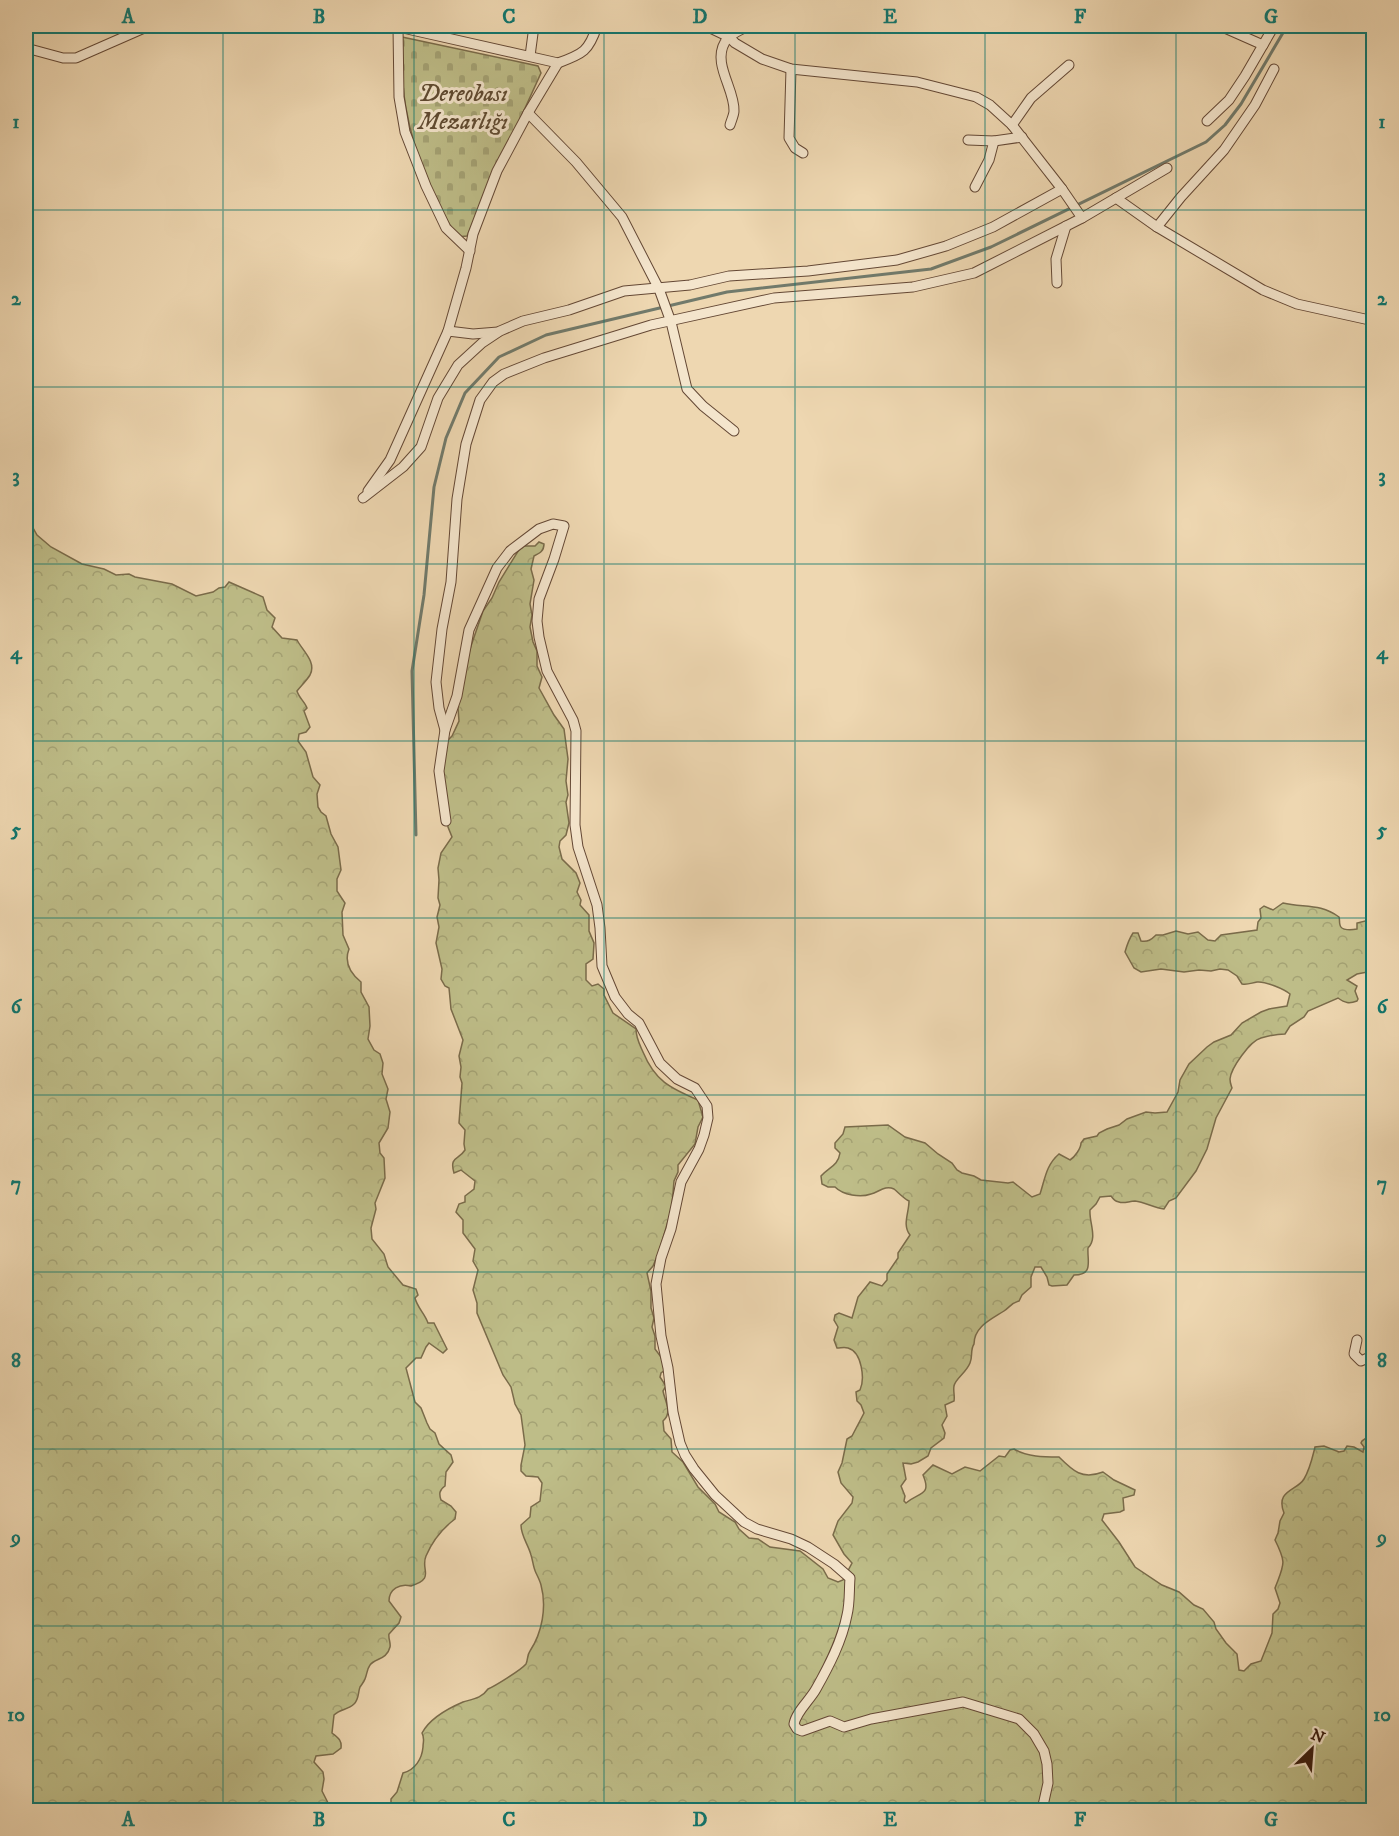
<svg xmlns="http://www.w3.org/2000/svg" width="1399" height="1836" viewBox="0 0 1399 1836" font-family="'IM FELL DW Pica',serif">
<defs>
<pattern id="forest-crowns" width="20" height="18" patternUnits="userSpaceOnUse" patternTransform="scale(1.5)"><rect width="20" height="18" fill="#bebd88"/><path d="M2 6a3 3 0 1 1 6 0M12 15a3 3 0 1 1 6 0" fill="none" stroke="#a4a274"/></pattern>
<pattern id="cemetery-stones" width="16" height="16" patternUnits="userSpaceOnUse" patternTransform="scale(1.5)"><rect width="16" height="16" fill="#bebd88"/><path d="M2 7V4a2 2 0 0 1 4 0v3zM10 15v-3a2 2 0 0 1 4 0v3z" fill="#a4a274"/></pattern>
</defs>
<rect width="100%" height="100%" fill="#eed7b1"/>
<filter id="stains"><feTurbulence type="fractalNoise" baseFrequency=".00333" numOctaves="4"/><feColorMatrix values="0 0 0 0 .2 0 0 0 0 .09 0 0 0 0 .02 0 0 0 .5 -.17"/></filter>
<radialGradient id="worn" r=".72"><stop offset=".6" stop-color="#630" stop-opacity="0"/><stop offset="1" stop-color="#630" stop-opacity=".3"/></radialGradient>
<g fill="url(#forest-crowns)" stroke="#7a6b4a" stroke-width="1.5">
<path d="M26,520L33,528L37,535L51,547L82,564L104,569L116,575L129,574L135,577L172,584L196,596L213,592L219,588L225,587L229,582L263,597L267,610L275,618L272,627L282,638L297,640C302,650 317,662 310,675C307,680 301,686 297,691C299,698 305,702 307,708L304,711L310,727L306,732L299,734L298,741L306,752L313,777L320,785L317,794L318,807L321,812L326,816L331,834L338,847L341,870L337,879V891L345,903L342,912L343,935L349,949C344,962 350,973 361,982V992L369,1007L370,1026L368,1039L374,1050L380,1054L383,1063L382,1074L388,1089L386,1099L390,1112L388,1128L379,1143L380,1153L384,1158L385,1178L375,1203L376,1209L371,1228L372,1239L384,1254L388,1267L403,1285L416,1289L418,1295L415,1298C417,1307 425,1314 428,1323H434L447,1349L443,1353L429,1343L426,1347L421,1358H416L406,1368L415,1402L421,1408L427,1423L430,1429L435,1433L439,1444L451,1455L453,1462L446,1472L445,1486C439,1490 439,1494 441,1500L451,1506L456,1512L455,1519C443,1528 432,1542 426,1556C420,1570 436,1578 411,1586C400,1583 389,1589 389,1601L401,1617L399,1623L389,1634C388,1638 391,1643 390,1647C387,1660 375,1658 370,1665C367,1669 367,1674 365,1679C364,1682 362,1684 360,1687C358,1692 359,1700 354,1704C348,1710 340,1709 334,1715L332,1733C338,1738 342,1740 341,1748L333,1754L316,1756L314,1762L323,1772L324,1779L322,1791L328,1803V1810H26Z"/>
<path d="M539,542L544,544C544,551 540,553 534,556L531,569L534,580L530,604L532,615L530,627L533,642L537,651V666L542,677L539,688L554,715L564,729L568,759L566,781L568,795L566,802L569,823L566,835L560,841L559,847L562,859L576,873L580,883L577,892L581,900L580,905L589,915V931L594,943L593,959L586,964V980L592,986L598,984L604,989V995L613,1013L636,1029C636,1038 639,1043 643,1052C655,1081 670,1088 698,1100L703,1117L698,1127L695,1144L678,1165V1172L674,1181L671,1217L668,1221L659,1252L653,1266L647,1273L651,1291V1308L654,1318L652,1327L655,1336V1349L661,1357L665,1370L661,1373L660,1377L666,1386L663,1391C665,1402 673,1412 663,1421L664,1431L671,1439L672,1452L683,1462L698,1487L715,1504L719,1512L735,1522L739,1529L749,1538L758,1539L770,1547L800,1551L823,1569L828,1578L838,1582L843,1580L852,1563L844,1554L833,1535L838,1521L852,1503L853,1497L841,1483L838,1472L842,1463L847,1439L852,1436L864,1413L861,1405L857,1401L856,1392L860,1390C865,1379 862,1352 848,1348C844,1347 841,1348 837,1348L834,1340L838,1327L834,1320L835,1315L839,1313L852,1318L858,1297L870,1282L882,1286L887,1280V1274L898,1258V1253L910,1235C902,1225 909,1213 909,1201C903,1198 898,1192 894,1189C885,1185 879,1192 871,1194C860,1198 843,1195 835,1187H828L822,1184L821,1176C829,1167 838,1166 840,1153L835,1148V1143L843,1134L845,1127L888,1125L905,1137L925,1143L938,1154L952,1163L957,1170L962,1173L974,1176L981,1180L1008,1183L1013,1182L1032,1197L1040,1194C1045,1179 1046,1165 1059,1154L1070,1160C1075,1157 1081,1148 1081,1143L1084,1139L1097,1136L1099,1133L1107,1129L1119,1125L1127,1119L1146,1112L1155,1113L1167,1112L1178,1092L1180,1080L1189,1064L1207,1047L1214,1042L1231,1035L1242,1023L1261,1012L1269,1009L1287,1006L1290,994C1284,989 1265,981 1257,982C1251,983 1248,985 1242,984L1237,976L1228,970L1220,969L1211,971L1199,970L1184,972L1161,969L1141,972L1134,968L1125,952C1127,945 1129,939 1133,933H1138L1141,941C1148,942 1151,940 1156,935H1163L1176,931L1188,934L1198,932L1208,940L1215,941L1221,935L1257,930L1258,922L1261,918L1260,909L1264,906L1273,910L1283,903C1304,908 1320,903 1339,917C1340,920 1339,922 1340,925C1341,931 1352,930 1357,929V923L1369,920L1372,924L1373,971L1357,974L1347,980L1357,986L1355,991L1358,999L1357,1001C1349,1004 1345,1003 1338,998L1308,1011L1304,1017L1290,1026L1285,1034C1277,1034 1268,1036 1261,1038C1250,1041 1231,1068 1230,1079C1230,1083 1231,1085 1232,1088L1216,1118L1207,1149L1196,1171L1176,1198L1169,1201L1164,1209C1154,1208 1145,1202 1135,1201C1129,1201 1124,1204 1119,1202C1115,1201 1114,1200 1111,1196L1100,1197L1096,1204L1090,1210C1089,1223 1098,1238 1088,1248C1087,1261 1094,1275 1074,1275L1067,1285L1052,1286L1049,1285L1047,1277L1041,1267H1035L1031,1277V1287L1022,1295L1019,1301C1011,1303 1010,1307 1004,1311C990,1320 974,1327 974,1344C970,1350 973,1356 970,1363C966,1373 955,1379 954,1386C953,1391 955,1396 954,1401L945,1405L947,1416L942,1425L945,1433L944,1438L931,1448L928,1456L918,1462L911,1464L903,1463L906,1479L901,1486L905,1496L904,1501L906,1503C919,1492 932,1496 923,1475L933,1465L952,1474L965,1467L980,1471L999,1456L1005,1457L1010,1450L1014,1449C1027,1457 1044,1457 1059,1457C1073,1471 1082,1480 1103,1472L1114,1480L1135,1490L1134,1495L1123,1498L1124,1510L1120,1512L1104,1514L1102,1520L1119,1542L1135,1567L1162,1585L1179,1592L1194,1605L1203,1609L1214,1622L1216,1629L1226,1643L1237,1654L1239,1670L1244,1671L1251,1664L1261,1661L1272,1633L1273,1614L1278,1609L1280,1603L1275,1588C1284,1564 1287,1564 1275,1540L1278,1533L1280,1521L1284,1513C1275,1490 1297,1491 1304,1479C1310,1469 1312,1459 1315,1447L1324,1446L1339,1452L1344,1451L1347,1446L1354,1447L1363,1452L1364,1447L1361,1443L1362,1441C1369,1437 1371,1430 1370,1422L1373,1420V1810H396L391,1806V1799L397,1792L403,1773C415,1770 422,1759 423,1747C423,1741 425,1739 422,1733C430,1718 449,1708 463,1702C473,1699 482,1698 488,1689C495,1686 521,1670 526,1664C528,1660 527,1655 530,1651C542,1633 547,1607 541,1585C540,1581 538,1577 536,1573C533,1567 533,1561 531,1555C528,1544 521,1536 521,1525L530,1517L531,1507L540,1501L542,1483L538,1477L526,1476L521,1471V1465L525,1445L521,1415L515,1404L511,1387L503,1375L477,1313V1303L473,1290L478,1270L473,1261L475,1249L463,1233V1220L456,1212L459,1204L465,1202V1196L474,1189L475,1181L461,1170L454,1173C449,1156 459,1160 465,1150L464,1144L465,1130L459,1123L462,1083L460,1077L461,1067L459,1056L463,1040L451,1009L449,988L445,986L441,979L442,969L436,943L439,927L437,917L440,905L438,898L439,880L438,868L441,853L452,837L448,827L442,782L446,742L452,736L459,721L457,694L471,646L483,611L492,598L499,582L520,548L524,546H535Z"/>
</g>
<path fill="url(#cemetery-stones)" stroke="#7a6b4a" stroke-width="1.5" d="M402,37L538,66L541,73L467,236L457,237C429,192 409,141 403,88C401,72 402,54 402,37Z"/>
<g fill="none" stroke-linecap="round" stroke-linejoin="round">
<polyline stroke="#717a6b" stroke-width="3" points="416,835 412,671 424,595 434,487 446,438 465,393 499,357 546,335 727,292 931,269 991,247 1206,142 1225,125 1241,104 1287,26"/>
<g stroke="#644835" stroke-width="11">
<g id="minor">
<path d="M394,26L558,63C583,54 589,51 597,26"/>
<polyline points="706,26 729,37 735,43 762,59 791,69 917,82 976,97 990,105 1012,125 1062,189 1082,218"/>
<polyline points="1220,26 1263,45"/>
<polyline points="398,27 399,97 405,132 426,186 446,228 470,251"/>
<polyline points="26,48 63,58 76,58 149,26"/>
<polyline points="530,56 534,26"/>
<polyline points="791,69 789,138 795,148 803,153"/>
<polyline points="528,113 576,162 622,217 659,289 671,322 687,389 703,406 734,431"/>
<polyline points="1207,121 1229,100 1245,76 1274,26"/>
<path d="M730,125C731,121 734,115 734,111C735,89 712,64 725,42C729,34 741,30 748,26"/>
<polyline points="1012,125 1031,98 1069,65"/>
<polyline points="968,140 994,141 1022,137"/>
<polyline points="975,187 989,160 994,141"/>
<polyline points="1116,198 1157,227 1263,290 1297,304 1374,321"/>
<polyline points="1157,227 1181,197 1224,150 1255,105 1274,69"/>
<polyline points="1057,283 1056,259 1066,226"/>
<polyline points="448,331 473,334 498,332"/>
<polyline points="368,491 390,460 448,331 466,268 473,234 497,171 528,113 558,63"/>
<polyline points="363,498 403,467 421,447 438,398 458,365 482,343 500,331 523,321 569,310 624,291 690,285 729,276 808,271 897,260 946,246 993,227 1062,189"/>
<path d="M445,730L457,696L469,630L497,568L510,551L539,529L553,524L564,526L554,559L539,599L537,621L539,637L547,671L573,720L576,731L575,825L578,847L597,905L600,928L602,966L615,997L628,1014L639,1023L660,1063L677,1079L695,1088L707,1106L708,1118L704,1135L699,1149L681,1182L671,1229L661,1258L656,1284L661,1336L668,1368L673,1412L680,1443L685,1455L694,1469L715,1495L744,1522L757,1529L791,1539L808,1547L834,1564L850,1578C849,1590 850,1603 847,1615C842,1641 829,1666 816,1689C810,1700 796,1712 794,1724L797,1729L802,1731L830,1721L844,1727L871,1719L963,1702L1019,1719L1034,1734L1044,1751L1047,1764L1048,1783L1042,1810"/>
<polyline points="446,821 439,771 445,730 439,708 436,682 442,629 451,582 457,499 466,444 480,400 493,382 504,374 544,358 651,325 774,298 913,287 974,273 1082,218 1167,168"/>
<polyline points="1357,1340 1354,1354 1361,1361 1374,1355"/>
</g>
</g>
<use href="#minor" stroke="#f4e5cc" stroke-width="9"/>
</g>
<path fill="none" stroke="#0f766e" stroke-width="1.5" stroke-opacity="0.55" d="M223,26V1810M414,26V1810M604,26V1810M795,26V1810M985,26V1810M1176,26V1810M26,210H1374M26,387H1374M26,564H1374M26,741H1374M26,918H1374M26,1095H1374M26,1272H1374M26,1449H1374M26,1626H1374"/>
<g text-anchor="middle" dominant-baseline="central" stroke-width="6" stroke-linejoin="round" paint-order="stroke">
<g font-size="24" font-style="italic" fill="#5f4a31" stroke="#f4e5cc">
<text x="463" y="94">Dereobası<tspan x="463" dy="28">Mezarlığı</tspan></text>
</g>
</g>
<rect width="1399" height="1836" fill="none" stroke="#eed7b1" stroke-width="66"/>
<g transform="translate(1312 1749) rotate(25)" stroke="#f4e5cc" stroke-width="4.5" paint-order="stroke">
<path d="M0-4.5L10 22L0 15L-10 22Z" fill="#36190c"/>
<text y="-9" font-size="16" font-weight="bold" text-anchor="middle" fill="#36190c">N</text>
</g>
<rect x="33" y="33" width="1333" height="1770" fill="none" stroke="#0f766e" stroke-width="2"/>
<g font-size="20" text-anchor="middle" font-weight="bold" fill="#0f766e">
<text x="128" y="23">A</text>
<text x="319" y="23">B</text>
<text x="509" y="23">C</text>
<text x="700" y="23">D</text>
<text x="890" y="23">E</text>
<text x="1080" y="23">F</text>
<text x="1271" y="23">G</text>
<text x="16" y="128">1</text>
<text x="1382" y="128">1</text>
<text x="16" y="305">2</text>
<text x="1382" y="305">2</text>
<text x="16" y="482">3</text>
<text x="1382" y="482">3</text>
<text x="16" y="659">4</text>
<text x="1382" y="659">4</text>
<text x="16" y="836">5</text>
<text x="1382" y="836">5</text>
<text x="16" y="1013">6</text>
<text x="1382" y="1013">6</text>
<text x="16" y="1190">7</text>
<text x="1382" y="1190">7</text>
<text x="16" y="1367">8</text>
<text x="1382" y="1367">8</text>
<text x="16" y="1544">9</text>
<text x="1382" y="1544">9</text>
<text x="16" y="1721">10</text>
<text x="1382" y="1721">10</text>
<text x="128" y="1826">A</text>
<text x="319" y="1826">B</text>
<text x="509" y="1826">C</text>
<text x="700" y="1826">D</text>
<text x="890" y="1826">E</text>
<text x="1080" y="1826">F</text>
<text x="1271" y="1826">G</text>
</g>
<rect width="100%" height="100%" filter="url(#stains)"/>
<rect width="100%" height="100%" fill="url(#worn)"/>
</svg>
